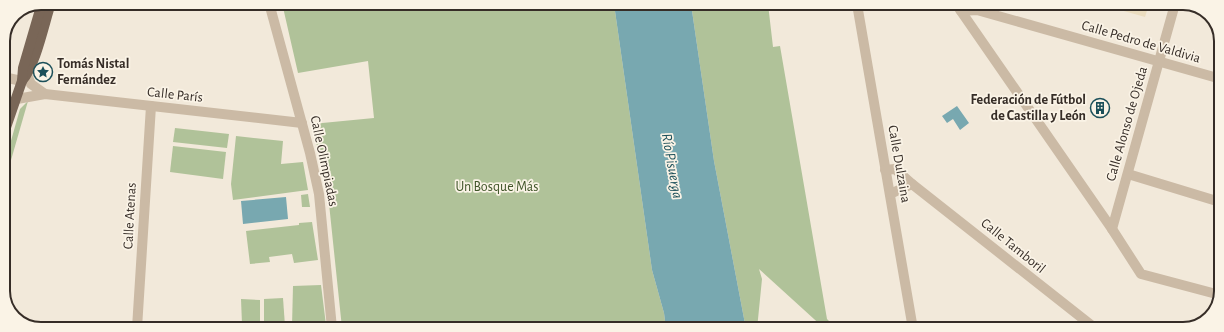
<svg xmlns="http://www.w3.org/2000/svg" width="1224" height="332" viewBox="0 0 1224 332" font-family="'Alegreya Sans',sans-serif">
<rect width="100%" height="100%" fill="#f2e9da"/>
<g fill="#b0c299">
<polygon points="282,3 614,4 652,270 664,313 666,328 342,328 328,194 312,124 374,118 368,61 298,73"/>
<polygon points="691,4 768,4 773,47 780,46 827,319 837,329 825,329 759,269 762,279 757,329 746,329 714,161"/>
<polygon points="28,101 3,188 3,169 20,109"/>
<polygon points="175,128 229,134 227,148 173,142"/>
<polygon points="236,136 283,141 281,164 303,162 308,190 233,200 231,184"/>
<polygon points="173,146 226,152 223,179 170,172"/>
<polygon points="308,194 310,207 302,207 301,195"/>
<polygon points="312,222 318,260 294,263 292,254 269,257 270,262 250,264 246,231 299,225 299,223"/>
<polygon points="321,285 326,325 292,326 293,286"/>
<polygon points="283,298 285,326 264,325 264,299"/>
<polygon points="241,299 260,300 260,326 242,324"/>
</g>
<polygon fill="#ebddc0" points="1099,4 1149,4 1145,17"/>
<g fill="#78a8b0">
<polygon points="614,4 691,4 714,161 746,329 666,328 664,313 652,270"/>
<polygon points="957,106 969,123 960,130 953,119 947,123 942,116"/>
<polygon points="286,197 288,219 243,224 241,201"/>
</g>
<g fill="none" stroke-linecap="round" stroke-linejoin="round">
<g stroke="#cbbaa5" stroke-width="10">
<polyline points="269,3 310,153 319,194 332,328"/>
<polyline points="857,4 913,329"/>
<polyline points="956,4 1112,229 1141,274 1220,295"/>
<polyline points="961,11 977,10 1221,79"/>
<polyline points="27,75 31,84 45,94"/>
<polyline points="3,77 22,81"/>
<polyline points="17,99 45,94 302,123"/>
<polyline points="885,170 895,169 912,184"/>
<polyline points="1128,174 1220,202"/>
<polyline points="890,194 912,184 1096,329"/>
<polyline points="1112,229 1175,4"/>
<polyline points="813,326 816,329"/>
<polyline points="137,328 151,106"/>
</g>
<g stroke="#796657" stroke-width="10">
<path d="M22,81C36,65 44,24 51,3"/>
<polyline points="3,136 22,81 23,68 42,3"/>
</g>
</g>
<defs>
<g id="sight-ring" transform="scale(1)"><circle r="9.5" fill="#faf3e6" stroke="#1b4f59" stroke-width="1.5"/><path d="M0-6L1.8-2.2L6-1.7L2.9 1.2L3.7 5.4L0 3.3L-3.7 5.4L-2.9 1.2L-6-1.7L-1.8-2.2Z" fill="#1b4f59"/></g>
<g id="building-ring" transform="scale(1)"><circle r="9.5" fill="#faf3e6" stroke="#1b4f59" stroke-width="1.5"/><path d="M-4-6H4V6H1V3H-1V6H-4ZM-2.5-4.3h1.7v1.8h-1.7ZM.8-4.3h1.7v1.8H.8ZM-2.5-1h1.7V.8h-1.7ZM.8-1h1.7V.8H.8Z" fill="#1b4f59"/></g>
</defs>
<g fill-rule="evenodd">
<use href="#sight-ring" x="43" y="72"/>
<use href="#building-ring" x="1100" y="108"/>
</g>
<g text-anchor="middle" dominant-baseline="central" stroke-width="3.5" stroke-linejoin="round" paint-order="stroke">
<g font-size="14" fill="#362d27" stroke="#faf3e6">
<text transform="translate(1141 42) rotate(16)">Calle Pedro de Valdivia</text>
<text transform="translate(175 95) rotate(6)">Calle París</text>
<text transform="translate(1127 124) rotate(-74)">Calle Alonso de Ojeda</text>
<text transform="translate(324 161) rotate(78)">Calle Olimpiadas</text>
<text transform="translate(899 164) rotate(80)">Calle Dulzaina</text>
<text transform="translate(130 216) rotate(-87)">Calle Atenas</text>
<text transform="translate(1013 246) rotate(39)">Calle Tamboril</text>
</g>
<g font-size="14" font-weight="bold" fill="#362d27" stroke="#faf3e6" text-anchor="start">
<text x="57" y="64">Tomás Nistal<tspan x="57" dy="16">Fernández</tspan></text>
<text x="1086" y="100" text-anchor="end">Federación de Fútbol<tspan x="1086" dy="16">de Castilla y León</tspan></text>
</g>
<g font-size="14" fill="#41562a" stroke="#faf3e6">
<text x="497" y="187">Un Bosque Más</text>
</g>
<g font-size="15" font-style="italic" fill="#1b4f59" stroke="#faf3e6">
<text transform="translate(672 166) rotate(80)">Río Pisuerga</text>
</g>
</g>
<path d="M0 0H1224V332H0ZM41 10H1183A31 31 0 0 1 1214 41V291A31 31 0 0 1 1183 322H41A31 31 0 0 1 10 291V41A31 31 0 0 1 41 10Z" fill="#faf3e6" fill-rule="evenodd"/>
<path fill="none" stroke="#362d27" stroke-width="2" d="M41 10H1183A31 31 0 0 1 1214 41V291A31 31 0 0 1 1183 322H41A31 31 0 0 1 10 291V41A31 31 0 0 1 41 10Z"/>
</svg>
